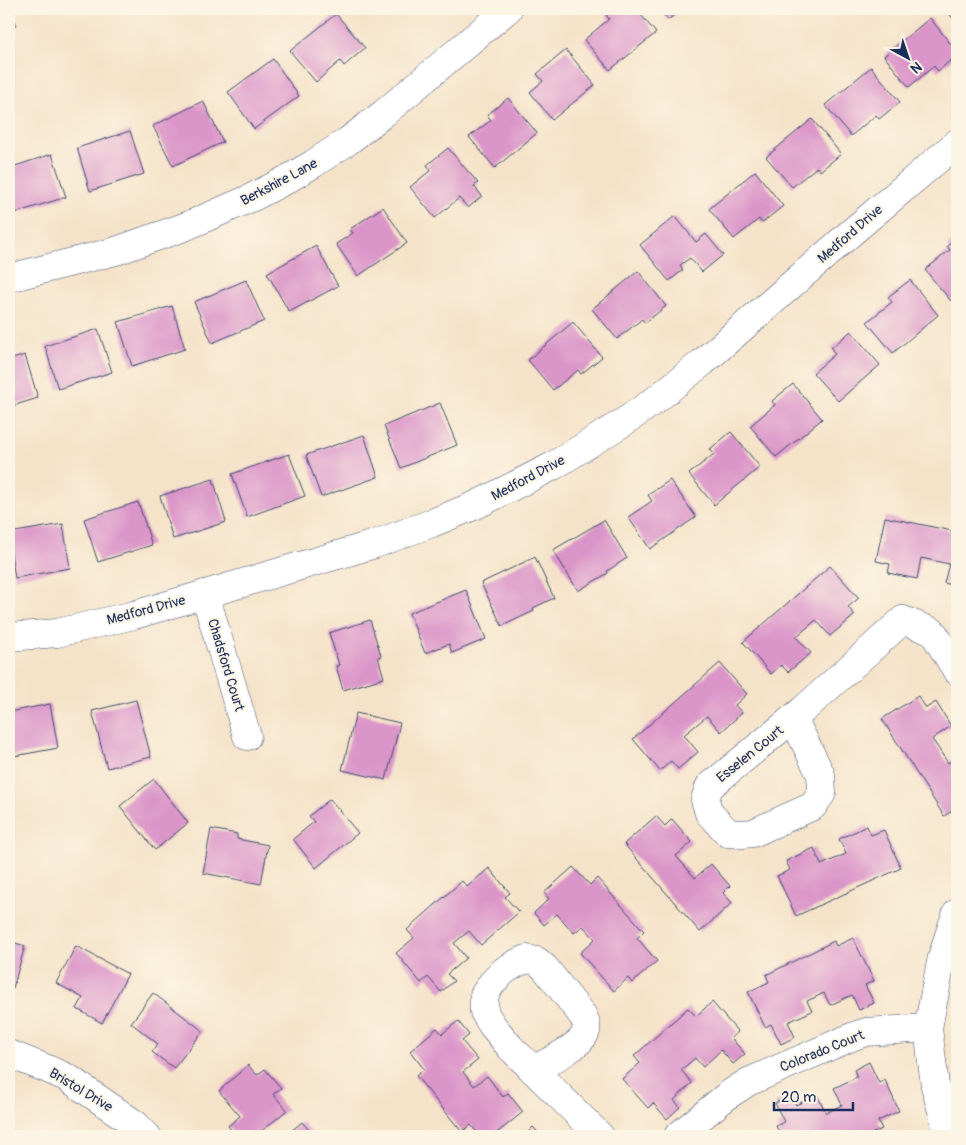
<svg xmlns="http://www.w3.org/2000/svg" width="966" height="1145" viewBox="0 0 966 1145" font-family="Pangolin,sans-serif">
<rect width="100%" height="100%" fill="#fcf5e5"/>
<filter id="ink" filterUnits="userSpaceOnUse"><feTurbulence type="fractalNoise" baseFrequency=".02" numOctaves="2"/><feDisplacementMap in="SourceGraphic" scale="10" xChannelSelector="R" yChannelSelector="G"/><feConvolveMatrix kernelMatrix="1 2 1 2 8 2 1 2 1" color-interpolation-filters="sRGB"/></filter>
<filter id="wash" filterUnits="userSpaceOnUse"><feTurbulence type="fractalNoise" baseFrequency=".0096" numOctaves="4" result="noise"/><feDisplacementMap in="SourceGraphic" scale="20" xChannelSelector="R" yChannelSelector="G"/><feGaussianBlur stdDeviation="1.12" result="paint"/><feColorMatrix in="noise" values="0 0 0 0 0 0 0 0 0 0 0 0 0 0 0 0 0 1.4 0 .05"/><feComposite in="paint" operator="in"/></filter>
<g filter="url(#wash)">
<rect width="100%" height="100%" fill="#f5e3c9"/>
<g id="blocks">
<g fill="#db96c9">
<polygon points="9,9 10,9 16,25 9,28"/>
<polygon points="362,9 378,9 369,17"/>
<polygon points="613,9 636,9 656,33 610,70 584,40 609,19 606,15"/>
<polygon points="659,9 682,9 668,20"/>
<polygon points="945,9 957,9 957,23"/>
<polygon points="336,14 365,48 344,66 340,61 316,82 290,51"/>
<polygon points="930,18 957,52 957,55 938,71 934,66 909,87 884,56"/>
<polygon points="566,50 595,85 552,120 530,92 543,81 537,74"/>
<polygon points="273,59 299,96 254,129 228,92"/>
<polygon points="871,67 900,102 879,119 876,115 851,136 825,105"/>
<polygon points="508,98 537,133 495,168 469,137 491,120 487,115"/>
<polygon points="203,101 223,142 173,166 153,126"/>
<polygon points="812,119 841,154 820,171 817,167 792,187 766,157"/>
<polygon points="130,131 144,174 90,191 77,148"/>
<polygon points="448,148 478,183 474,186 482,196 468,208 459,198 435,218 410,187 431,170 427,165"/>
<polygon points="52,154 66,197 12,214 9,204 9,168"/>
<polygon points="755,171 783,206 762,223 759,219 734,239 709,209"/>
<polygon points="383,207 407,243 358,276 336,244 353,233 350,229"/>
<polygon points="675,216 696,242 706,234 723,255 702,272 690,258 680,265 683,270 669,281 640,245"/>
<polygon points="957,237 957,296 951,301 925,270 950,250 947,246"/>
<polygon points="316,246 338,286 289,312 267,273"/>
<polygon points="638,271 666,306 645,323 642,319 617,339 592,309"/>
<polygon points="246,280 264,321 212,343 194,302"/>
<polygon points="910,280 938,315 893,353 867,322 892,302 888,297"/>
<polygon points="172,306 185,349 132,366 118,322"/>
<polygon points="573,322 602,357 581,374 578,370 553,390 528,360"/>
<polygon points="98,329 112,372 58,389 45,346"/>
<polygon points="851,331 880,365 838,401 813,373 835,354 831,348"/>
<polygon points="25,355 38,398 9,407 9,360"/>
<polygon points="793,384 822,419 776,457 750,426 775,405 772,401"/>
<polygon points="440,403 457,445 401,468 384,426"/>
<polygon points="731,432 760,467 714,505 689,474 714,454 710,449"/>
<polygon points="364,435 378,477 321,497 306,455"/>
<polygon points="289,454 305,496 247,517 232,474"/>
<polygon points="213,479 226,522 173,539 160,496"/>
<polygon points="670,480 696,517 650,549 628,517 652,501 648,495"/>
<polygon points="138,502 152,545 98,562 84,519"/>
<polygon points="885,517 957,532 957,586 944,583 949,564 921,558 917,579 888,573 890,564 876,561"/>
<polygon points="604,520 627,558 607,571 608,573 578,591 553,550"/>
<polygon points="63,524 70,568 15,578 9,541 9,533"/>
<polygon points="535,557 554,598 533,608 534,611 502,626 481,583"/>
<polygon points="830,566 859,598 848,607 855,615 830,636 816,620 796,637 811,653 788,672 781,665 771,674 743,642"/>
<polygon points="466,590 486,639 452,653 449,644 425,653 409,613"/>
<polygon points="370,620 381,656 378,657 384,678 343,690 336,666 339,665 329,633"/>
<polygon points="720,663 747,694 735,705 742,713 721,732 707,716 684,735 698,752 678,769 671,761 660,771 633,739"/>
<polygon points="918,696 926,708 936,702 951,726 932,739 948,763 957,757 957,808 944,816 882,719"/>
<polygon points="136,700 151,757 107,768 92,711"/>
<polygon points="50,704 58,748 9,757 9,712"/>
<polygon points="356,713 400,723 386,780 342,770"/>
<polygon points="154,779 188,823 155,850 120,806"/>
<polygon points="330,799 358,833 316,868 293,839 314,822 309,816"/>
<polygon points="656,816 665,826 672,819 692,842 676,856 695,878 711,864 730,886 723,893 732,903 700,932 624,844"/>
<polygon points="867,826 871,835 884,830 901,868 796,916 777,876 790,870 786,861 814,848 821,865 846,854 839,839"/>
<polygon points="211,829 237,834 237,839 268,845 261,884 203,873"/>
<polygon points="573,867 590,885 597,878 644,931 637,938 657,961 632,983 628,978 614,991 580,953 595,939 583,926 574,933 557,914 544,925 534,913 549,899 544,893"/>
<polygon points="489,868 510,893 505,897 519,912 481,945 469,931 454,943 466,958 447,974 454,981 441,992 428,977 421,983 396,953 414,938 407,930 462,881 467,887"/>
<polygon points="853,938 874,981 865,985 874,1003 859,1010 852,995 830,1005 824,993 807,1001 812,1011 788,1022 795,1037 781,1044 771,1024 765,1027 748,992 769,982 766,975 834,941 836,946"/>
<polygon points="9,941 25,946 13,988 9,987"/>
<polygon points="76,946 128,974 102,1023 77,1009 83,998 56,983"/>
<polygon points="153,993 203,1031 174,1068 152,1052 158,1044 131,1023"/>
<polygon points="712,1002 738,1032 731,1038 745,1054 733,1064 721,1050 703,1067 695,1058 681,1070 692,1083 674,1100 680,1107 667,1119 653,1103 648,1108 622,1079 640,1063 634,1056 688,1008 696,1016"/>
<polygon points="458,1021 469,1035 462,1041 478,1060 463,1072 474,1086 487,1076 503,1097 508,1093 523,1112 493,1136 480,1136 471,1125 462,1132 416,1076 424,1069 410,1051 437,1028 442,1034"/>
<polygon points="869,1062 879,1083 885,1080 899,1111 878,1121 882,1129 867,1136 781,1136 776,1126 784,1122 775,1103 791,1096 796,1105 817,1095 826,1113 842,1105 834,1088 857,1077 854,1070"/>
<polygon points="248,1065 257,1075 265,1069 281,1088 273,1094 287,1110 256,1136 237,1136 228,1126 240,1116 219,1091"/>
<polygon points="302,1122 314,1136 285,1136"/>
<polygon points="533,1127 542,1136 524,1136"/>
</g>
</g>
</g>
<g filter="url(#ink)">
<use href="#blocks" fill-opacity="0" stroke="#3c4a6e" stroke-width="1"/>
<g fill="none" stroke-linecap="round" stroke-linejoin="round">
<g stroke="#3c4a6e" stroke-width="29">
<g id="minor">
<polyline points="9,278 116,251 187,226 251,198 286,180 313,164 348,141 383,114 508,9"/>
<polyline points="205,594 247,736"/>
<polyline points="9,637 57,633 134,615 375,544 432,523 476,505 553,466 627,420 658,398 703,362 853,231 957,143"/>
<polyline points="793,718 821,775 822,793 813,806 753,833 742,834 728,833 709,813 705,800 709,787 803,710 903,620 933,632 957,671"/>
<polyline points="9,1054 45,1068 68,1078 135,1124 147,1136"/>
<path d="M533,1070C546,1063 579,1047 585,1034C588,1028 586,1022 583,1016L545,968L537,961L527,959L517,963L505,970L492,983L484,995V1012L492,1025L510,1047L600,1136"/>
<polyline points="678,1136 728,1095 748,1082 854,1036 866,1032 928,1028"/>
<polyline points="949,1136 935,1086 928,1028 942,957 952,926 957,913"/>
</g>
</g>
<use href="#minor" stroke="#fff" stroke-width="28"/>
</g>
</g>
<g text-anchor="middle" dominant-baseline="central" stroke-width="4" stroke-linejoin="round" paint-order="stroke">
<g font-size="14" fill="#1b2f5e" stroke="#fcf5e5">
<text transform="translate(279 182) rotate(-28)">Berkshire Lane</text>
<text transform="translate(850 234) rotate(-41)">Medford Drive</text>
<text transform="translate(528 478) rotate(-28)">Medford Drive</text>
<text transform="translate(146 610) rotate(-15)">Medford Drive</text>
<text transform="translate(226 665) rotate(73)">Chadsford Court</text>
<text transform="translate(750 754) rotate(-39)">Esselen Court</text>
<text transform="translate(822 1051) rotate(-22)">Colorado Court</text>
<text transform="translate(81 1090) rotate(31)">Bristol Drive</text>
</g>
</g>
<rect width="966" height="1145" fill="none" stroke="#fcf5e5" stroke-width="30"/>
<g transform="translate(908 58) rotate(140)" stroke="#fcf5e5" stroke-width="4" paint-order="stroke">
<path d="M0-4L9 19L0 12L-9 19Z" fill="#1b2f5e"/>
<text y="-8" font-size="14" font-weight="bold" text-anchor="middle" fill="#1b2f5e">N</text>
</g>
<path d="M774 1102v8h79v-8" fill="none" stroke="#1b2f5e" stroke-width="2.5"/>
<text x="781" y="1102" font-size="15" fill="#1b2f5e" stroke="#fcf5e5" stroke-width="4" paint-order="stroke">20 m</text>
</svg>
